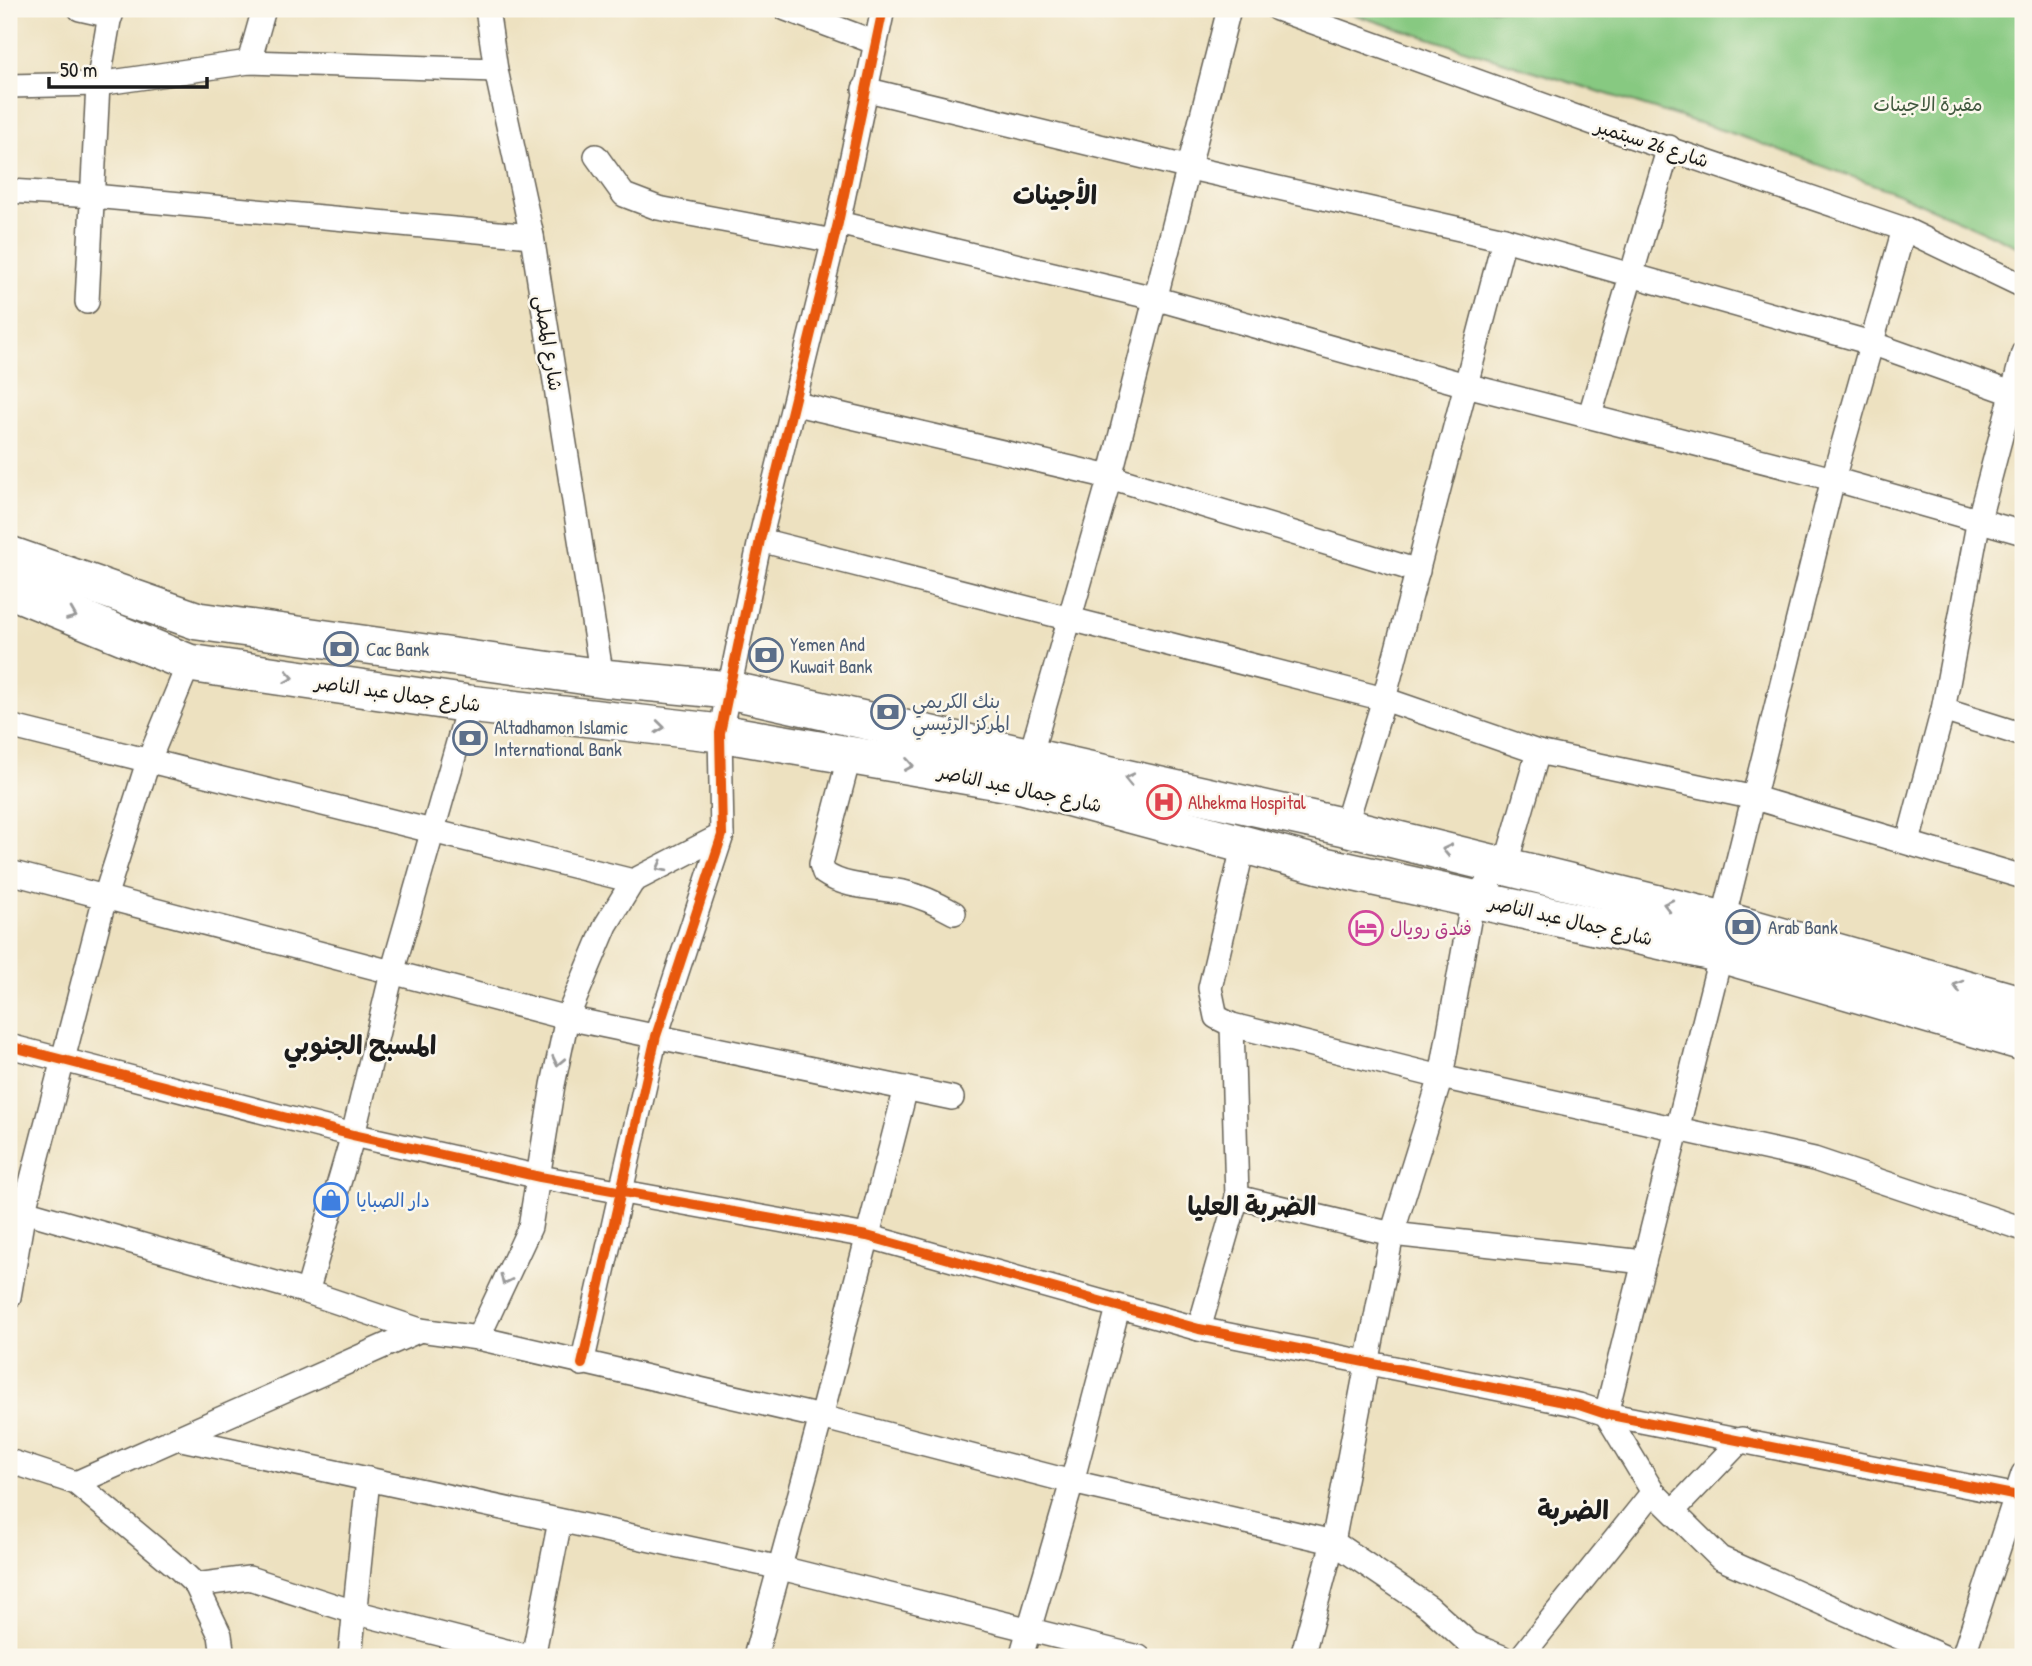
<svg xmlns="http://www.w3.org/2000/svg" width="2032" height="1666" viewBox="0 0 2032 1666" font-family="'Patrick Hand','Playpen Sans Arabic',sans-serif">
<rect width="100%" height="100%" fill="#fbf7ec"/>
<filter id="ink" filterUnits="userSpaceOnUse"><feTurbulence type="fractalNoise" baseFrequency=".0143" numOctaves="2"/><feDisplacementMap in="SourceGraphic" scale="14" xChannelSelector="R" yChannelSelector="G"/><feConvolveMatrix kernelMatrix="1 2 1 2 8 2 1 2 1" color-interpolation-filters="sRGB"/></filter>
<filter id="wash" filterUnits="userSpaceOnUse"><feTurbulence type="fractalNoise" baseFrequency=".00686" numOctaves="4" result="noise"/><feDisplacementMap in="SourceGraphic" scale="28" xChannelSelector="R" yChannelSelector="G"/><feGaussianBlur stdDeviation="1.57" result="paint"/><feColorMatrix in="noise" values="0 0 0 0 0 0 0 0 0 0 0 0 0 0 0 0 0 1.4 0 .05"/><feComposite in="paint" operator="in"/></filter>
<g filter="url(#wash)">
<rect width="100%" height="100%" fill="#ede1c0"/>
<polygon fill="#87c981" stroke="#52724e" stroke-width="2" points="1336,9 2023,9 2023,249 1897,193 1737,135"/>
</g>
<g filter="url(#ink)">
<g fill="none" stroke-linecap="round" stroke-linejoin="round">
<g stroke="#656155" stroke-width="26">
<g id="minor">
<polyline points="80,9 111,16"/>
<polyline points="487,9 496,70 532,236 602,678"/>
<polyline points="786,9 874,42"/>
<polyline points="1277,9 1604,127 1904,229 2023,286"/>
<polyline points="249,62 264,9"/>
<polyline points="9,86 98,84 249,62 496,70"/>
<polyline points="864,89 1186,167 1504,239 1871,343 2023,397"/>
<polyline points="596,156 624,195 658,208 834,241"/>
<polyline points="9,191 93,196 532,236"/>
<polyline points="838,223 1154,298 1466,385 1833,479 2023,533"/>
<polyline points="87,302 98,84 111,9"/>
<polyline points="796,404 1110,477 1418,571"/>
<polyline points="1590,415 1669,147"/>
<polyline points="760,540 1384,699 1538,752 1755,798 2023,877"/>
<polyline points="1943,710 2023,735"/>
<polyline points="9,726 633,881"/>
<path d="M850,754L821,864L824,873C845,888 877,887 903,892C921,896 938,904 954,913"/>
<polyline points="1030,757 1110,477 1229,9"/>
<polyline points="1345,827 1384,699 1504,239"/>
<polyline points="1908,842 1943,710 1979,519 2023,353"/>
<polyline points="1244,843 1210,988 1216,1017 1232,1025 1441,1077 1814,1159 2023,1229"/>
<polyline points="9,872 567,1018 952,1098"/>
<polyline points="1723,920 1833,479 1904,229"/>
<polyline points="1721,954 1606,1414 1653,1492 1720,1558 1944,1657"/>
<polyline points="9,1046 353,1135 540,1177 867,1236 1199,1329 1579,1405 1606,1414 2023,1497"/>
<polyline points="1237,1197 1392,1234 1644,1262"/>
<polyline points="10,1207 307,1292 420,1330"/>
<polyline points="307,1292 353,1135 392,973 469,704"/>
<polyline points="9,1297 24,1210 105,897 148,762 189,663"/>
<polyline points="1199,1329 1237,1197 1232,1025"/>
<polyline points="478,1338 530,1227 553,1085 567,1018 606,925 633,881 722,835"/>
<polyline points="582,1364 656,1036 722,835 720,733 760,540 838,223 883,9"/>
<polyline points="177,1438 781,1568 1139,1657"/>
<polyline points="9,1461 76,1483 177,1567 196,1585 220,1635 223,1657"/>
<polyline points="76,1483 420,1330 478,1338 821,1417 1072,1482 1333,1542 1429,1607 1470,1644 1502,1657"/>
<polyline points="1673,1511 1742,1439"/>
<polyline points="196,1585 249,1578 354,1612 529,1657"/>
<polyline points="350,1657 368,1479"/>
<polyline points="533,1657 560,1521"/>
<polyline points="755,1657 821,1417 906,1088"/>
<polyline points="1021,1657 1072,1482 1118,1308"/>
<polyline points="1302,1657 1333,1542 1392,1234 1441,1077 1473,898 1506,864 1538,752"/>
<polyline points="1521,1657 1653,1492"/>
<polyline points="1963,1657 2023,1474"/>
</g>
</g>
<g stroke="#656155" stroke-width="40">
<g id="primary">
<polyline points="9,555 198,621 602,678 729,690 1345,827 1723,920 2023,1005"/>
<polyline points="9,589 189,663 469,704 720,733 1022,785 1320,865 1721,954 2023,1042"/>
</g>
</g>
<use href="#minor" stroke="#fff" stroke-width="23"/>
<use href="#primary" stroke="#fff" stroke-width="37"/>
<g stroke="#fbf7ec" stroke-width="15">
<g id="cycleway">
<polyline points="9,1046 353,1135 540,1177 867,1236 1199,1329 1579,1405 1606,1414 2023,1497"/>
<polyline points="582,1364 656,1036 722,835 720,733 760,540 838,223 883,9"/>
</g>
</g>
<use href="#cycleway" stroke="#e8590c" stroke-width="10"/>
</g>
<defs><path id="oneway-chevron" d="M-2-3.5L2.5 0L-2 3.5" fill="none" stroke-width="1.6" stroke-linecap="round" stroke-linejoin="round" transform="scale(1.75)"/></defs>
<g stroke="#999">
<use href="#oneway-chevron" transform="translate(72 615) rotate(22)"/>
<use href="#oneway-chevron" transform="translate(289 677) rotate(8)"/>
<use href="#oneway-chevron" transform="translate(660 727) rotate(6)"/>
<use href="#oneway-chevron" transform="translate(909 765) rotate(10)"/>
<use href="#oneway-chevron" transform="translate(1129 779) rotate(-167)"/>
<use href="#oneway-chevron" transform="translate(1447 850) rotate(-167)"/>
<use href="#oneway-chevron" transform="translate(661 867) rotate(152)"/>
<use href="#oneway-chevron" transform="translate(1668 905) rotate(-166)"/>
<use href="#oneway-chevron" transform="translate(1958 986) rotate(-164)"/>
<use href="#oneway-chevron" transform="translate(558 1061) rotate(102)"/>
<use href="#oneway-chevron" transform="translate(505 1280) rotate(115)"/>
</g>
</g>
<defs>
<g id="bank-ring" transform="scale(1.75)"><circle r="9.5" fill="#fbf7ec" stroke="#5c6f8a" stroke-width="1.5"/><path d="M-6-4H6V4H-6ZM0-2.3a2.3 2.3 0 1 0 0 4.6a2.3 2.3 0 1 0 0-4.6Z" fill="#5c6f8a"/></g>
<g id="hospital-ring" transform="scale(1.75)"><circle r="9.5" fill="#fbf7ec" stroke="#e0444e" stroke-width="1.5"/><path d="M-5-5h3v3.5h4V-5h3V5h-3V1.5h-4V5h-3Z" fill="#e0444e"/></g>
<g id="hotel-ring" transform="scale(1.75)"><circle r="9.5" fill="#fbf7ec" stroke="#d1479c" stroke-width="1.5"/><path d="M-6-4.5h1.5V1H6V5H4.5V3h-9V5H-6ZM-4 0a1.8 1.8 0 1 1 3.6 0ZM.5 0V-2.5h3Q6-2.5 6 0Z" fill="#d1479c"/></g>
<g id="shop-ring" transform="scale(1.75)"><circle r="9.5" fill="#fbf7ec" stroke="#3f7fe0" stroke-width="1.5"/><path d="M-5-2.5h2.3a2.7 3.5 0 0 1 5.4 0H5L5.5 6h-11ZM-1.5-2.5h3a1.5 2.3 0 0 0-3 0Z" fill="#3f7fe0"/></g>
</defs>
<g fill-rule="evenodd">
<use href="#bank-ring" x="341" y="649"/>
<use href="#bank-ring" x="766" y="655"/>
<use href="#bank-ring" x="888" y="712"/>
<use href="#bank-ring" x="470" y="738"/>
<use href="#hospital-ring" x="1164" y="802"/>
<use href="#bank-ring" x="1743" y="927"/>
<use href="#hotel-ring" x="1366" y="928"/>
<use href="#shop-ring" x="331" y="1200"/>
</g>
<g text-anchor="middle" dominant-baseline="central" stroke-width="5" stroke-linejoin="round" paint-order="stroke">
<g font-size="19" fill="#41593f" stroke="#fbf7ec">
<text x="1928" y="104">مقبرة الاجينات</text>
</g>
<g font-size="19" fill="#1c1c1c" stroke="#fbf7ec">
<text transform="translate(1652 143) rotate(18)">شارع 26 سبتمبر</text>
<text transform="translate(549 343) rotate(81)">شارع المصلى</text>
<text transform="translate(398 693) rotate(8)">شارع جمال عبد الناصر</text>
<text transform="translate(1020 788) rotate(12)">شارع جمال عبد الناصر</text>
<text transform="translate(1571 920) rotate(13)">شارع جمال عبد الناصر</text>
</g>
<g font-size="19" fill="#4e5e75" stroke="#fbf7ec" text-anchor="start">
<text x="790" y="644">Yemen And<tspan x="790" dy="22">Kuwait Bank</tspan></text>
<text x="366" y="649">Cac Bank</text>
<text x="912" y="701">بنك الكريمي<tspan x="912" dy="22">المركز الرئيسي</tspan></text>
<text x="494" y="727">Altadhamon Islamic<tspan x="494" dy="22">International Bank</tspan></text>
<text x="1768" y="927">Arab Bank</text>
</g>
<g font-size="19" fill="#be3a42" stroke="#fbf7ec" text-anchor="start">
<text x="1188" y="802">Alhekma Hospital</text>
</g>
<g font-size="19" fill="#b23c85" stroke="#fbf7ec" text-anchor="start">
<text x="1390" y="928">فندق رويال</text>
</g>
<g font-size="19" fill="#366cbe" stroke="#fbf7ec" text-anchor="start">
<text x="356" y="1200">دار الصبايا</text>
</g>
<g font-size="26" font-weight="bold" fill="#1c1c1c" stroke="#fbf7ec">
<text x="1055" y="194">الأجينات</text>
<text x="360" y="1044">المسبح الجنوبي</text>
<text x="1252" y="1205">الضربة العليا</text>
<text x="1573" y="1509">الضربة</text>
</g>
</g>
<rect width="2032" height="1666" fill="none" stroke="#fbf7ec" stroke-width="35"/>
<path d="M49 77v10h158v-10" fill="none" stroke="#1c1c1c" stroke-width="3.5"/>
<text x="60" y="77" font-size="21" fill="#1c1c1c" stroke="#fbf7ec" stroke-width="5" paint-order="stroke">50 m</text>
</svg>
